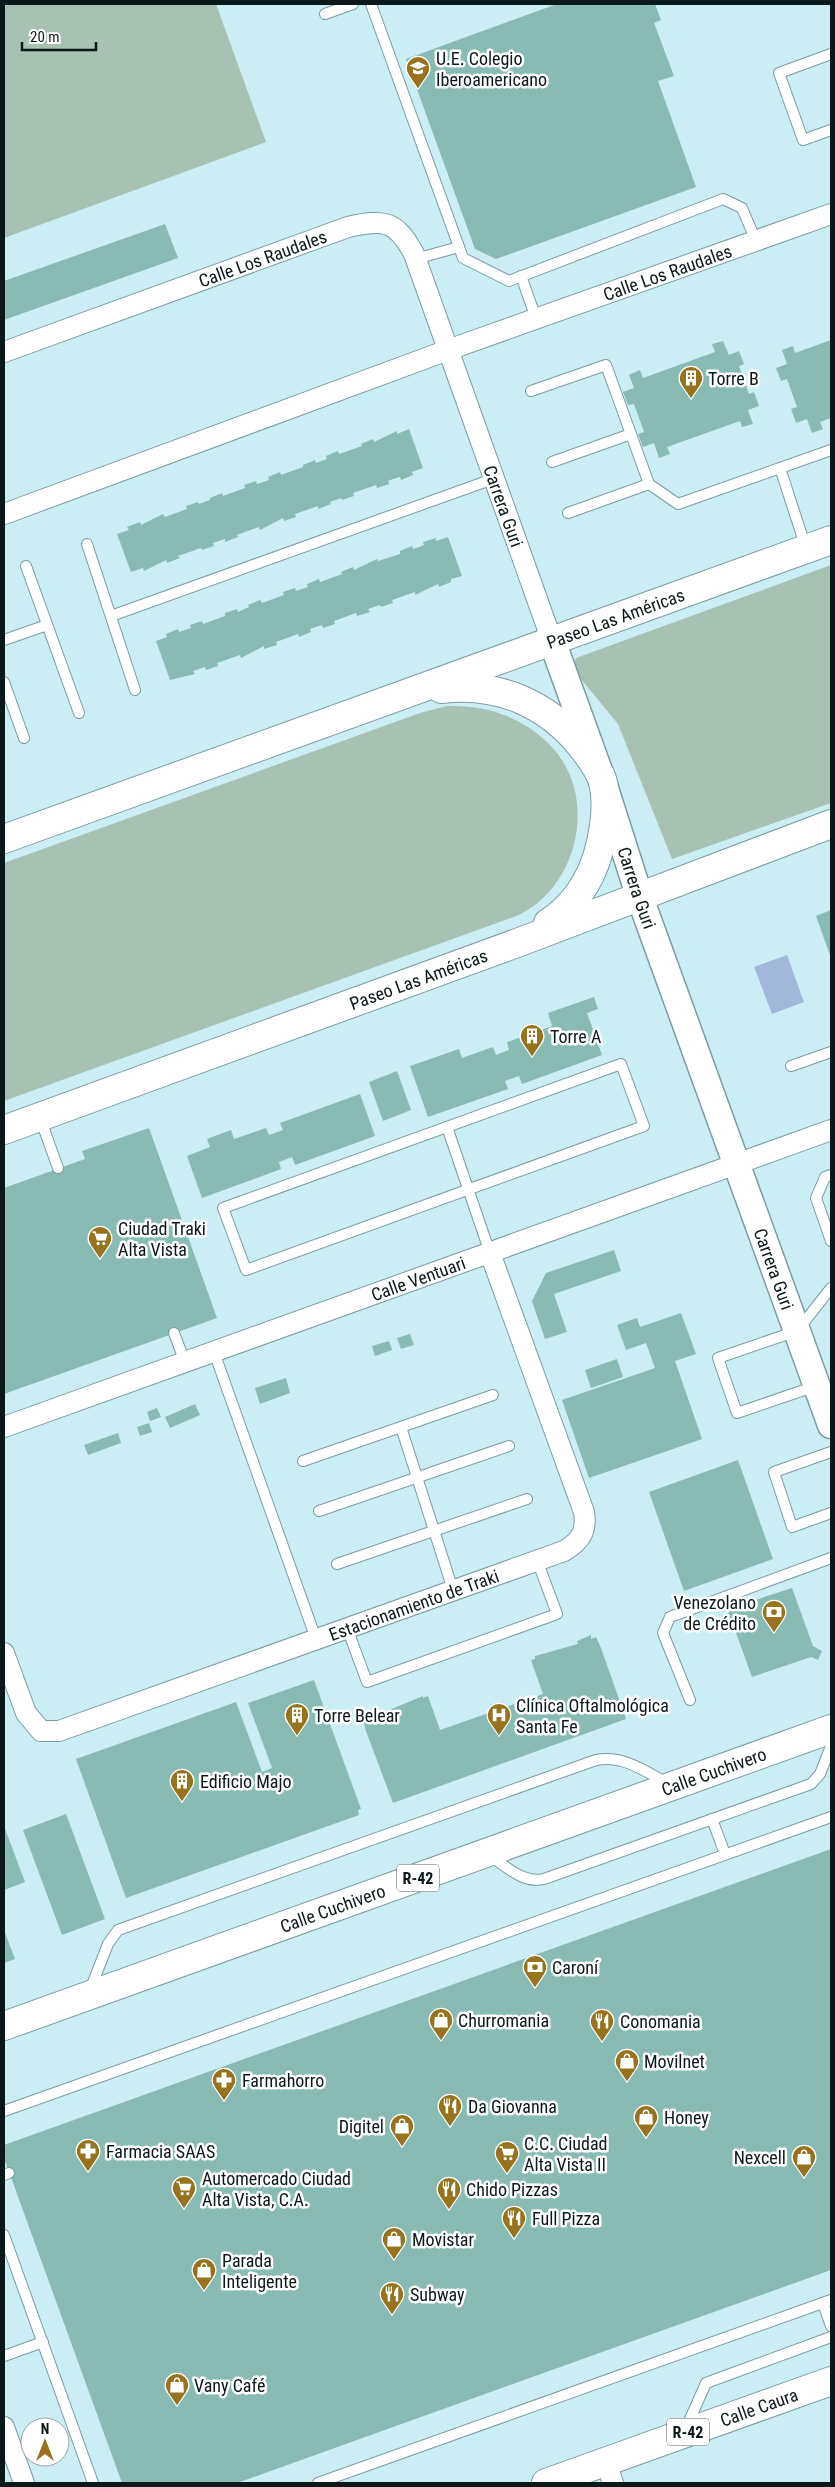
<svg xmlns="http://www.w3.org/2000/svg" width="835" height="2487" viewBox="0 0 835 2487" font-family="'Roboto Condensed',sans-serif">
<rect width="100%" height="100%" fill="#cbeef4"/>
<g fill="#a8c1b2">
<polygon points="4,4 216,4 266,142 4,238"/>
<polygon points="831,565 831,803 672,859 618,724 576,673 574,663 576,658"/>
<path d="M447,706C486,705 520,716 548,743C599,792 581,884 519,915L4,1101V863L420,713Z"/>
</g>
<polygon fill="#a1b8db" points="787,955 804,1002 772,1014 754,967"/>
<g fill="#87bbb3">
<polygon points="557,4 655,4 661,20 654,23 674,76 658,81 696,187 496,259 475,249 406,59"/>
<polygon points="165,224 178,258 4,320 4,281"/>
<polygon points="831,340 831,418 820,422 823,429 812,433 807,419 796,423 791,409 797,407 787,379 781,381 776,368 787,364 782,350 793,346 795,353"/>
<polygon points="723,341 729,355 739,351 744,364 739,366 749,394 754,392 759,406 748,410 753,424 742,427 740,421 667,447 670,454 659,458 654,443 643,447 638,434 644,432 634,404 628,405 623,392 634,388 629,375 640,370 643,378 715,352 712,344"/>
<polygon points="409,429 423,468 412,472 413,475 401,480 400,477 393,479 388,481 389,484 377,488 376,485 353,493 354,496 342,500 341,498 330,502 331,504 318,509 318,506 295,514 296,517 284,521 283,518 260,530 259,527 237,535 238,537 225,542 225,539 213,543 214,546 202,550 201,548 178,556 180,558 167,563 166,560 144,571 143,568 131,572 117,534 129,530 127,527 140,522 141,525 163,514 165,517 187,509 186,506 198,502 199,504 210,500 210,498 222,493 223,496 245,488 244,485 256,481 257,484 269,480 268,477 280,472 281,475 303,467 303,465 315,460 316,463 327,459 326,456 338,451 339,454 362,446 361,444 373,439 374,442 397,431 397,434"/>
<polygon points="448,537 462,576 451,579 451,582 439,587 438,584 415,595 415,592 392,600 393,603 381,607 380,605 368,609 370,612 357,616 356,613 334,621 335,624 323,628 322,625 310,629 311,632 299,637 298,634 276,642 277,645 264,649 264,646 241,658 240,655 217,663 218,666 206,670 205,667 193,671 195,674 170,680 156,641 167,637 166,634 178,629 179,632 191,628 190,625 202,621 203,624 225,616 225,613 237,609 238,612 249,607 248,605 260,600 262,603 284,595 283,592 295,588 296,591 308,587 307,584 319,579 320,582 342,574 341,572 353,567 354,570 377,559 378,561 400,554 400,551 412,546 413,549 419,547 424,545 423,542 436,538 436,541"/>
<polygon points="831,910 831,958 816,916"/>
<polygon points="594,997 598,1009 587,1013 602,1055 522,1084 519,1076 505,1081 508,1089 428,1117 410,1066 459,1049 462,1058 493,1047 496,1055 509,1050 507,1042 552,1026 548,1013"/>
<polygon points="397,1071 411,1110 383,1121 369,1082"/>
<polygon points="360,1094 375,1136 295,1165 292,1157 279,1162 281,1169 202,1198 187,1156 210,1147 207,1139 231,1130 234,1139 266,1128 269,1135 283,1130 280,1123"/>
<polygon points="149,1128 217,1318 4,1394 4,1188 85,1159 82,1151"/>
<polygon points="614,1250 621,1271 554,1294 567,1332 545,1339 532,1301 546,1273"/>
<polygon points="681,1313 696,1354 675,1361 702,1439 589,1478 562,1400 655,1368 646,1343 626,1350 617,1325 637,1318 640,1327"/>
<polygon points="410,1334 414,1345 401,1349 397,1338"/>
<polygon points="389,1341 392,1350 375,1356 372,1346"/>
<polygon points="617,1359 623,1377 591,1388 585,1370"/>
<polygon points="286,1378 290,1393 260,1404 255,1388"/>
<polygon points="195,1404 200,1415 170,1428 165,1417"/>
<polygon points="157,1408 161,1417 150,1421 147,1412"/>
<polygon points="149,1423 152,1432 140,1436 137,1427"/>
<polygon points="118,1433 121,1443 88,1455 84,1445"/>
<polygon points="738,1460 773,1559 684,1591 649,1492"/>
<polygon points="792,1588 813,1646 822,1651 818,1660 811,1657 752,1677 731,1619 727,1617 731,1608"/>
<polygon points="591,1635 591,1639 596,1637 601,1648 626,1719 393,1803 366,1731 363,1720 367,1718 367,1716 380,1711 382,1713 423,1696 423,1698 428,1696 440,1730 543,1694 531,1660 535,1659 535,1656 578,1644 577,1641"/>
<polygon points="314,1680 361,1809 358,1810 359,1815 126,1898 76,1759 236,1702 262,1772 272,1768 248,1703"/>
<polygon points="66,1814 105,1919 62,1935 23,1830"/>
<polygon points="4,1826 25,1882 4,1890"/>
<polygon points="831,1849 831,2270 237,2483 122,2483 4,2158 4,2145"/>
<polygon points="4,1930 15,1959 4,1963"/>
</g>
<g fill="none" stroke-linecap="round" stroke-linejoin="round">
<g stroke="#7b9ca1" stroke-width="12">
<g id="service">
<polyline points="371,4 463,258 509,281 723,199 742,208 756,241"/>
<polyline points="325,14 353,4"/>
<polyline points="831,54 779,73 803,140 831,130"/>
<polyline points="415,259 459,247"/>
<polyline points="521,276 536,318"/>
<polyline points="531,391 606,365 649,484 678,504 831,450"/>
<polyline points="552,462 631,434"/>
<polyline points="780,468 806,548"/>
<polyline points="568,513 649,484"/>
<polyline points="87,544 135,690"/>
<polyline points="26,566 79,713"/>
<polyline points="111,616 493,479"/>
<polyline points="4,640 47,625"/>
<polyline points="4,682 24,738"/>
<polygon points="621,1064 644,1126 246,1270 223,1208"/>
<polyline points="791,1066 831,1052"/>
<polyline points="40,1118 58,1168"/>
<polyline points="447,1127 490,1253"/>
<polyline points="831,1175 825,1177 816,1198 831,1241"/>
<polyline points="174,1333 185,1362"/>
<polyline points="214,1352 316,1639"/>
<polyline points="816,1386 737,1413 718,1358 797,1331 831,1288"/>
<polyline points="401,1427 453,1590"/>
<polyline points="831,1452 774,1472 792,1527 831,1513"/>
<polyline points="303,1461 493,1395"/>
<polyline points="319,1511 509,1446"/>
<polyline points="337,1564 527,1499"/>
<polyline points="347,1628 367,1682 557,1614 537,1560"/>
<polyline points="690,1700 663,1633 670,1617 831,1558"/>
<polyline points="712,1819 725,1854"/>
<path d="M490,1856C506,1866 523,1884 544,1879L811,1784L820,1774L831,1746"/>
<path d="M90,1990L108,1944L118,1930L596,1760C623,1755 645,1771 667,1783"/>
<polyline points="4,2111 831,1817"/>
<polyline points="4,2175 9,2173"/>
<polyline points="4,2235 93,2483"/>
<polyline points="823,2303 831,2326"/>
<polyline points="4,2356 43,2342"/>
<polyline points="686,2428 706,2383 831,2337"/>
<polyline points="318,2483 831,2300"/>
</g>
</g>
<g stroke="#7b9ca1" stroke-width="22">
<g id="minor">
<path id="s1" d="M4,352L348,227C384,219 396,220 414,254L552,641"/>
<path id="s2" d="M4,514L448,350L831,214"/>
<path id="s3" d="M4,1427L831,1130"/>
<path id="s4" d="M4,1653L26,1713L41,1731H59L564,1551C581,1541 587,1531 584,1512L490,1253"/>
<polyline points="4,2427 24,2483"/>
<polyline points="606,2462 613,2483"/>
</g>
</g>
<g stroke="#7b9ca1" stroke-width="29">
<g id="tertiary">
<path id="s5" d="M552,641L602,779L639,895L831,1425"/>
</g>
</g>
<g stroke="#7b9ca1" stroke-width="30">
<g id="secondary">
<path d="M441,689C497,682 547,703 582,747C589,756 598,768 602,779C609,802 604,832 598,854C590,882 572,908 548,923"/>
<path id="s6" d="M4,839L831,540"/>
<path id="s7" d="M4,1130L517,943L831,824"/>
</g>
</g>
<g stroke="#7b9ca1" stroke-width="30">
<g id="primary">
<path id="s8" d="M4,2026L831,1729"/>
<path id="s9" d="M546,2483L831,2381"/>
</g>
</g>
<use href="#service" stroke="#fff" stroke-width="10"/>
<use href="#minor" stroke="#fff" stroke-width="20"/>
<use href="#tertiary" stroke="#fff" stroke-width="26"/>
<use href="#secondary" stroke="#fff" stroke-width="28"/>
<use href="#primary" stroke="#fff" stroke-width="28"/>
</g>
<defs>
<g id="school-pin" transform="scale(1.25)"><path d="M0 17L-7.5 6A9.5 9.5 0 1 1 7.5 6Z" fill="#96731c" stroke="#fff"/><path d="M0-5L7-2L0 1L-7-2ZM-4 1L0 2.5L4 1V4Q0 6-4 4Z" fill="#fff"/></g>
<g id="building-pin" transform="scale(1.25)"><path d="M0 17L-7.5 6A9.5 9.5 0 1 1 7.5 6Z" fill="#96731c" stroke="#fff"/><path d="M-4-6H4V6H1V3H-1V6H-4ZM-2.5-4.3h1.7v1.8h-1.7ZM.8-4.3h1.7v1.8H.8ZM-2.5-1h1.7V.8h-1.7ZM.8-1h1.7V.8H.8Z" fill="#fff"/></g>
<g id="supermarket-pin" transform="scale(1.25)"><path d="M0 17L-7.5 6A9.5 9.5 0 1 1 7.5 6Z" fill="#96731c" stroke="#fff"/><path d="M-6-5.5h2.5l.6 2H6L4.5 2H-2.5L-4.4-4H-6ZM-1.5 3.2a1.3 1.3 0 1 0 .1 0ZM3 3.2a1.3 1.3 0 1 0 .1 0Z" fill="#fff"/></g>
<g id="bank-pin" transform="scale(1.25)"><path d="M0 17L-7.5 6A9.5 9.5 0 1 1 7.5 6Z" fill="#96731c" stroke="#fff"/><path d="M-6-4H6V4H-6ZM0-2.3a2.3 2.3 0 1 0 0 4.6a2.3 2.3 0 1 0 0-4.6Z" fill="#fff"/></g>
<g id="hospital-pin" transform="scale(1.25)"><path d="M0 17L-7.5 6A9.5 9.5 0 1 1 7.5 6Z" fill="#96731c" stroke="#fff"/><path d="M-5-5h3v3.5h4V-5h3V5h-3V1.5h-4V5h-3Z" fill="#fff"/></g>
<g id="shop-pin" transform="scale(1.25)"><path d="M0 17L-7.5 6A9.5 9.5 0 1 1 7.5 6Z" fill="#96731c" stroke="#fff"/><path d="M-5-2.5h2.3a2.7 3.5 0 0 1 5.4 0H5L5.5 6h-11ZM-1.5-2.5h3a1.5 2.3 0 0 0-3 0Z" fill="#fff"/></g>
<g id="restaurant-pin" transform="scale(1.25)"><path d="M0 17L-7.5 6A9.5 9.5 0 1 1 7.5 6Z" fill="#96731c" stroke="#fff"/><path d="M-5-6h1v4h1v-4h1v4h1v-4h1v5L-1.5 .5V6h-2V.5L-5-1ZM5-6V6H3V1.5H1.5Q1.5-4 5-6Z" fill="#fff"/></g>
<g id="pharmacy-pin" transform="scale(1.25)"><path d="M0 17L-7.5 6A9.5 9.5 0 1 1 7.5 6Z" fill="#96731c" stroke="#fff"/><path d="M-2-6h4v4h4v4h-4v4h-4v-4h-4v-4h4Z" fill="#fff"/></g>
</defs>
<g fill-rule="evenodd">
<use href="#school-pin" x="418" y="68"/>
<use href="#building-pin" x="691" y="378"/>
<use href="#building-pin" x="532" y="1036"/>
<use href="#supermarket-pin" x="100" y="1238"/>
<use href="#bank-pin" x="774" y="1612"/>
<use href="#building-pin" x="297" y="1715"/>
<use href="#hospital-pin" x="499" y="1715"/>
<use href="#building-pin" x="182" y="1781"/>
<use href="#bank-pin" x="535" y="1967"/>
<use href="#shop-pin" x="441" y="2020"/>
<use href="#restaurant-pin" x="602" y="2021"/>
<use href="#shop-pin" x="627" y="2061"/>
<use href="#pharmacy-pin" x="224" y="2080"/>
<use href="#restaurant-pin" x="450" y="2106"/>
<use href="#shop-pin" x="646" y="2117"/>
<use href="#shop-pin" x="402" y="2126"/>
<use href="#pharmacy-pin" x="88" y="2151"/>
<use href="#supermarket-pin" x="507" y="2153"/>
<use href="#shop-pin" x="804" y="2157"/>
<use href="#supermarket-pin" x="184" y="2188"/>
<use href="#restaurant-pin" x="449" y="2189"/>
<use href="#restaurant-pin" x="514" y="2218"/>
<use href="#shop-pin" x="394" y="2239"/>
<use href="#shop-pin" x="204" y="2270"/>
<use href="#restaurant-pin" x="392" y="2294"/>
<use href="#shop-pin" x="177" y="2385"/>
</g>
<g text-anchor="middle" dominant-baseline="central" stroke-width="5" stroke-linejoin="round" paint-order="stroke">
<g fill="#fff" stroke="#545d5f" stroke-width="1">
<rect x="397" y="1864.5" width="42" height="27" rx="4"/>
<rect x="667" y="2418.5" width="42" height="27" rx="4"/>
</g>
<g font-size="16" font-weight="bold" fill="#0b181a">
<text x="418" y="1878">R-42</text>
<text x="688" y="2432">R-42</text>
</g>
<g font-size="18" fill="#0b181a" stroke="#fff" text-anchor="start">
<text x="436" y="58">U.E. Colegio<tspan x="436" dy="21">Iberoamericano</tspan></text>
<text x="708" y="378">Torre B</text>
<text x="550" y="1036">Torre A</text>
<text x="118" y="1228">Ciudad Traki<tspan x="118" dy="21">Alta Vista</tspan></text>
<text x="756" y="1602" text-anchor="end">Venezolano<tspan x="756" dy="21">de Crédito</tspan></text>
<text x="516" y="1705">Clínica Oftalmológica<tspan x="516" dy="21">Santa Fe</tspan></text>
<text x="314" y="1715">Torre Belear</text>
<text x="200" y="1781">Edificio Majo</text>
<text x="552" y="1967">Caroní</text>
<text x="458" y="2020">Churromania</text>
<text x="620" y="2021">Conomania</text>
<text x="644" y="2061">Movilnet</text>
<text x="242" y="2080">Farmahorro</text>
<text x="468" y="2106">Da Giovanna</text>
<text x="664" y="2117">Honey</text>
<text x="384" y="2126" text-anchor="end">Digitel</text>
<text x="524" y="2143">C.C. Ciudad<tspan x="524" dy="21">Alta Vista II</tspan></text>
<text x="106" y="2151">Farmacia SAAS</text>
<text x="786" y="2157" text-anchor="end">Nexcell</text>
<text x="202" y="2178">Automercado Ciudad<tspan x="202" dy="21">Alta Vista, C.A.</tspan></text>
<text x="466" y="2189">Chido Pizzas</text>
<text x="532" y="2218">Full Pizza</text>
<text x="412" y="2239">Movistar</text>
<text x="222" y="2260">Parada<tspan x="222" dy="21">Inteligente</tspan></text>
<text x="410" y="2294">Subway</text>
<text x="194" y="2385">Vany Café</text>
</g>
<g font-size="18" fill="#0b181a" stroke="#fff">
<text stroke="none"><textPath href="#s1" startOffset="275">Calle Los Raudales</textPath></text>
<text stroke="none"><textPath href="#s2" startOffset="706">Calle Los Raudales</textPath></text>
<text stroke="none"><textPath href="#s1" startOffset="714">Carrera Guri</textPath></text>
<text stroke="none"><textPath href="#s6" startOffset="650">Paseo Las Américas</textPath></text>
<text stroke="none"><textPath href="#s5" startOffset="261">Carrera Guri</textPath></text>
<text stroke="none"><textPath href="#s7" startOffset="441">Paseo Las Américas</textPath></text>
<text stroke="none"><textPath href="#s5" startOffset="666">Carrera Guri</textPath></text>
<text stroke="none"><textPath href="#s3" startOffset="440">Calle Ventuari</textPath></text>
<text stroke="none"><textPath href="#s4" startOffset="482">Estacionamiento de Traki</textPath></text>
<text stroke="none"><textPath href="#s8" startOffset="754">Calle Cuchivero</textPath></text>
<text stroke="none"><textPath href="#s8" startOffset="349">Calle Cuchivero</textPath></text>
<text stroke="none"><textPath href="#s9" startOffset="226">Calle Caura</textPath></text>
</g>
</g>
<rect width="835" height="2487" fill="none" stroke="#0b181a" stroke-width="10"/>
<g transform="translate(45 2442)"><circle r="24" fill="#ffffff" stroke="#9da3a3"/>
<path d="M0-4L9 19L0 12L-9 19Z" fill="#96731c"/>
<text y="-8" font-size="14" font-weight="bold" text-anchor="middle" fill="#0b181a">N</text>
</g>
<path d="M22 42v8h74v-8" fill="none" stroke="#0b181a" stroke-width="2.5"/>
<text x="30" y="42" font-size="15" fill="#0b181a" stroke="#ffffff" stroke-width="4" paint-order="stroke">20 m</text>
</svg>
